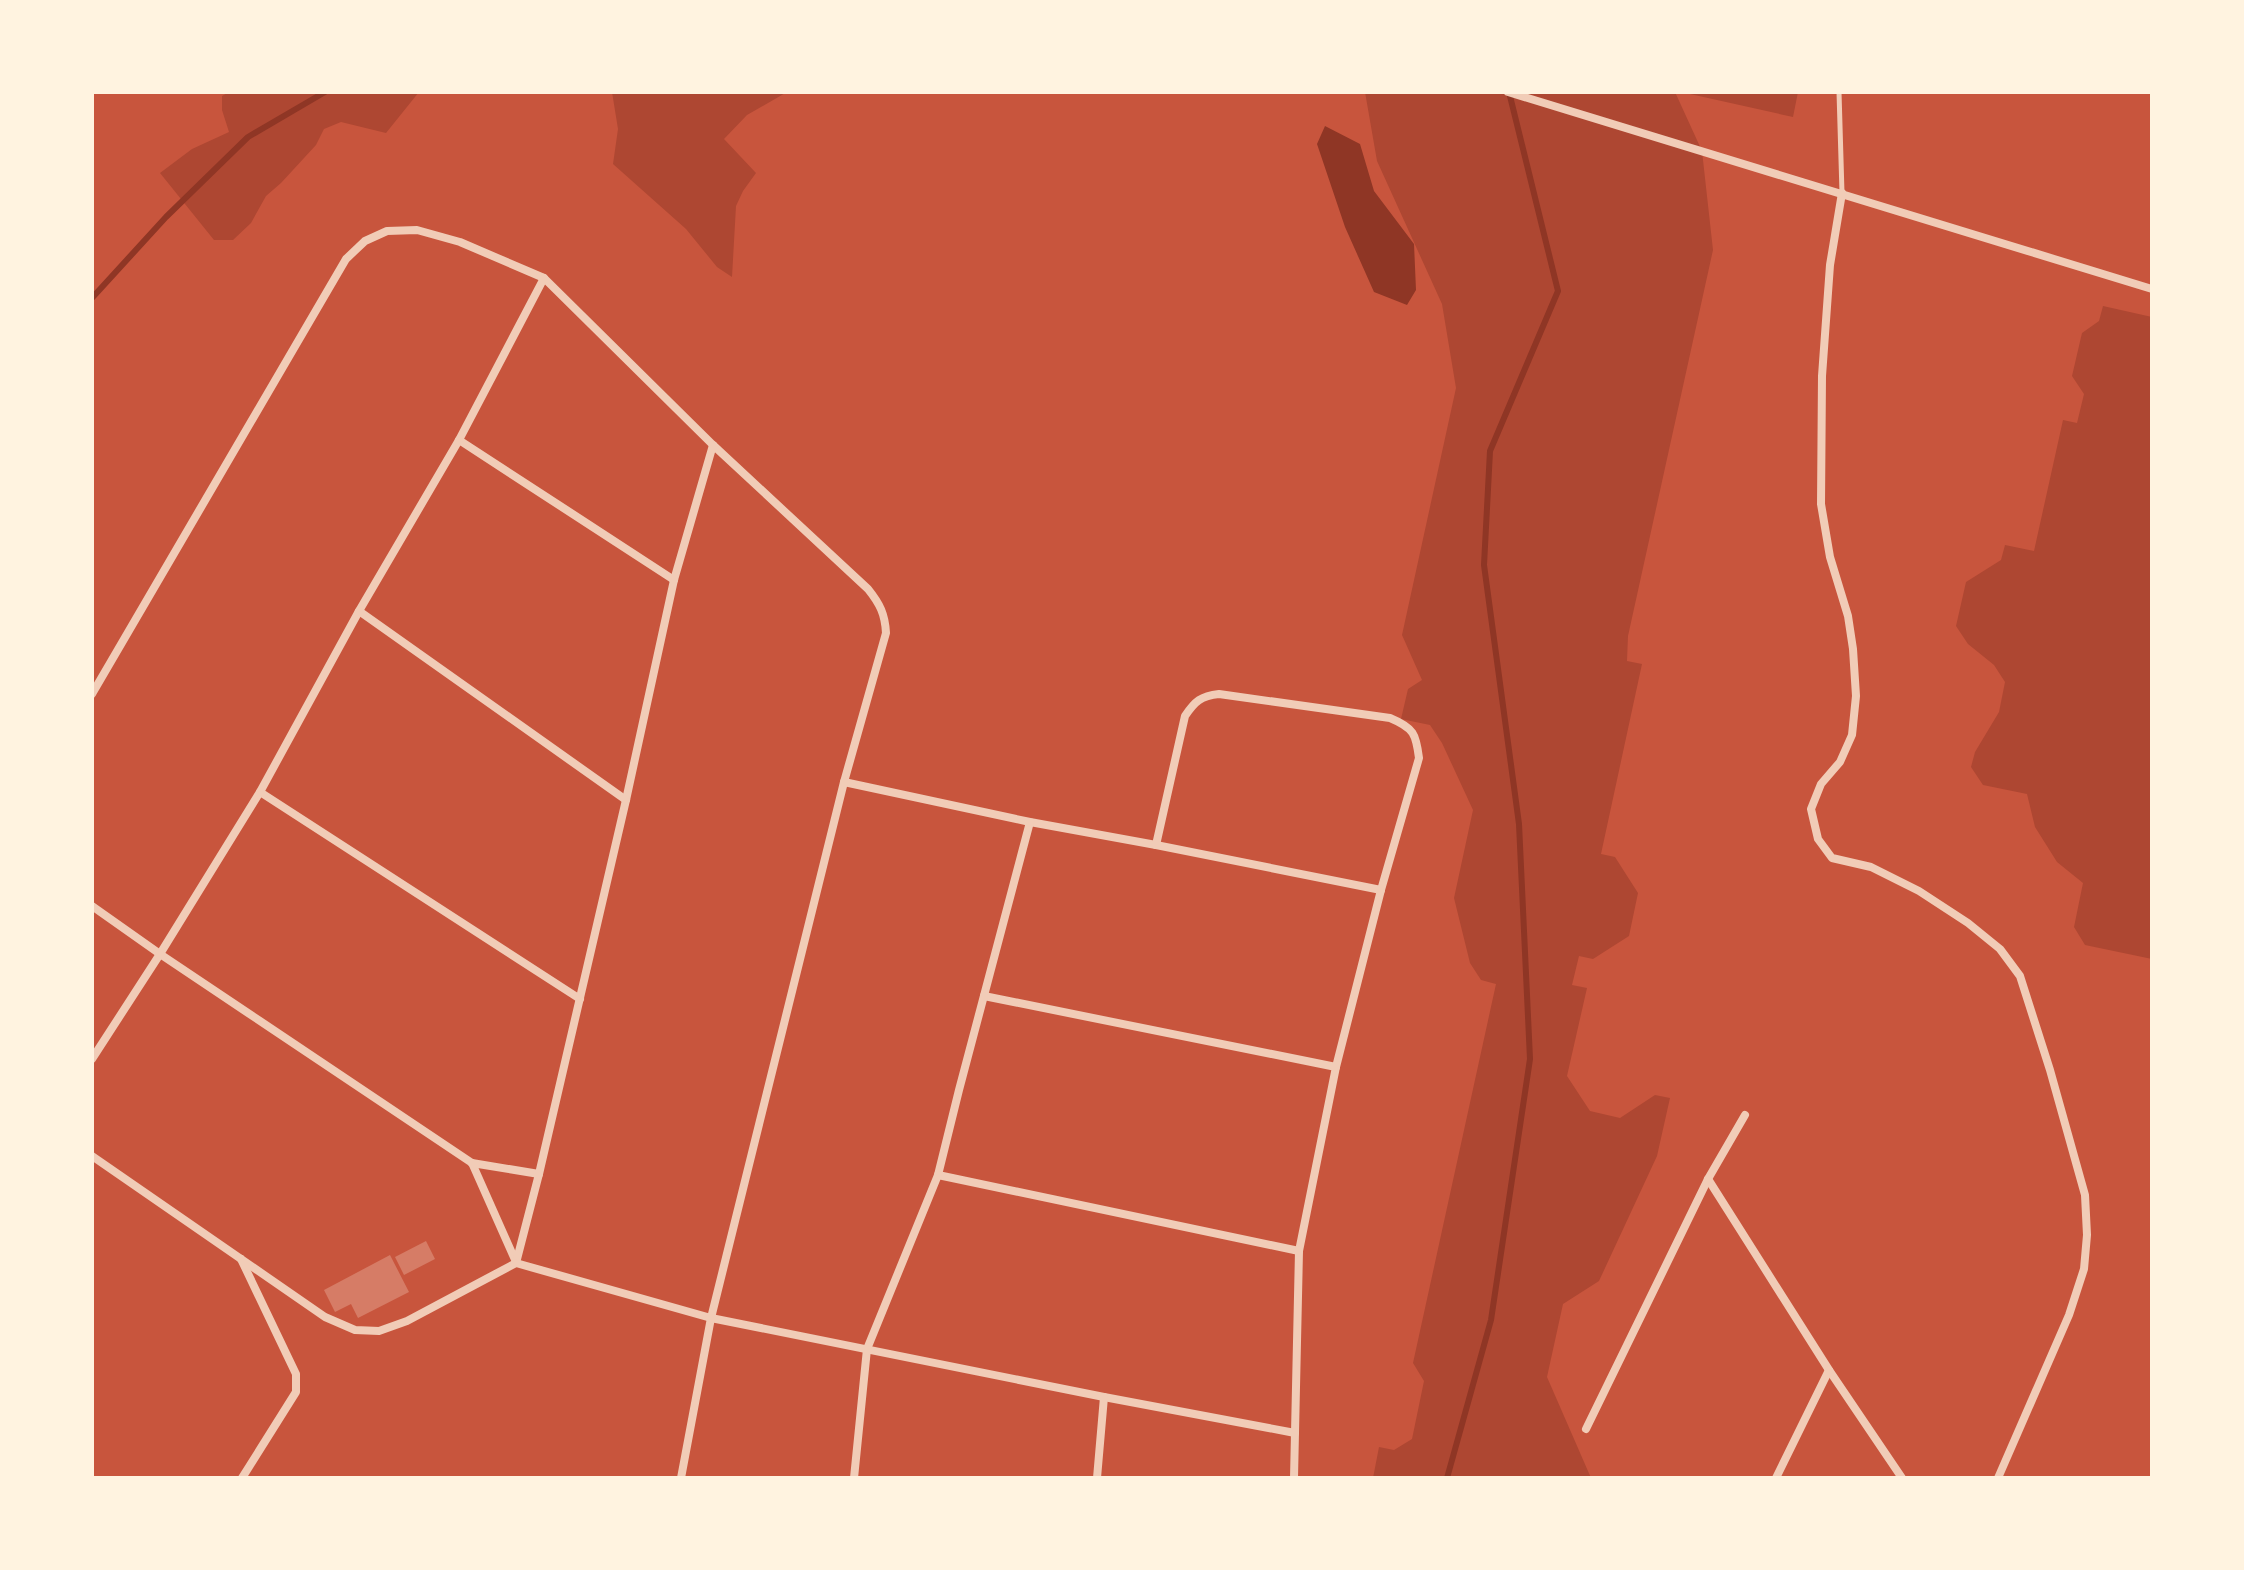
<svg xmlns="http://www.w3.org/2000/svg" width="2244" height="1570" viewBox="0 0 2244 1570" font-family="'Sofia Sans Condensed',sans-serif">
<rect width="100%" height="100%" fill="#c8553d"/>
<g fill="#ae4732">
<polygon points="229,92 419,92 386,133 341,122 324,129 316,145 281,183 266,196 251,223 233,240 214,240 160,173 192,149 229,132 222,110 222,96"/>
<polygon points="612,92 787,92 747,115 724,139 756,173 743,191 736,206 732,277 717,267 686,229 613,164 618,129"/>
<polygon points="1365,92 1675,92 1702,151 1713,250 1628,636 1627,661 1642,664 1601,854 1615,857 1638,893 1629,936 1593,959 1579,956 1572,985 1587,988 1567,1076 1590,1111 1620,1118 1655,1095 1670,1098 1657,1156 1599,1281 1563,1304 1547,1377 1591,1478 1373,1478 1379,1447 1394,1450 1412,1439 1424,1381 1413,1363 1496,984 1481,980 1470,963 1454,898 1473,810 1442,743 1430,725 1401,719 1408,689 1422,680 1402,635 1456,388 1442,304 1377,161"/>
<polygon points="1681,92 1798,92 1793,117"/>
<polygon points="2103,306 2152,317 2152,959 2085,945 2074,927 2083,883 2057,862 2035,827 2027,794 1983,785 1971,767 1975,752 1999,712 2005,682 1994,665 1968,644 1956,626 1966,582 2001,560 2005,545 2034,551 2063,420 2077,423 2084,394 2072,376 2082,333 2099,321"/>
</g>
<polygon fill="#8f3625" points="1325,126 1360,144 1374,191 1414,244 1416,290 1407,305 1374,292 1345,227 1317,144"/>
<g fill="none" stroke-linecap="round" stroke-linejoin="round">
<g stroke="#8f3625" stroke-width="6">
<polyline points="92,298 166,217 248,137 325,92"/>
<polyline points="1447,1478 1491,1320 1530,1059 1519,824 1484,565 1490,451 1558,291 1509,92"/>
</g>
</g>
<g fill="#d67c66">
<polygon points="426,1241 435,1259 404,1275 395,1257"/>
<polygon points="390,1255 409,1292 358,1318 351,1304 335,1312 324,1290"/>
</g>
<g fill="none" stroke-linecap="round" stroke-linejoin="round">
<polyline stroke="#f1ccb7" stroke-width="5" points="1839,92 1842,193"/>
<g stroke="#f1ccb7" stroke-width="8">
<polyline points="1508,92 2152,289"/>
<polyline points="1842,193 1830,265 1822,376 1821,504 1830,557 1848,616 1853,649 1856,696 1852,735 1840,762 1821,784 1811,809 1818,839 1832,858 1871,867 1919,891 1968,923 2000,949 2020,976 2050,1070 2085,1195 2087,1235 2084,1269 2069,1315 1998,1478"/>
<polyline points="459,440 674,580"/>
<polyline points="359,611 626,800"/>
<path d="M92,694L346,259L365,241L387,231L417,230L460,242L544,278L713,445L868,589C880,604 885,614 886,633L844,782L711,1318L681,1478"/>
<polyline points="844,782 1030,822 1156,845 1381,890"/>
<polyline points="260,792 580,999"/>
<path d="M1156,845L1185,716C1195,701 1201,696 1219,694L1390,718C1414,728 1416,734 1419,758L1381,890L1336,1067L1299,1251L1294,1478"/>
<polyline points="92,906 160,954 472,1163 516,1262"/>
<polyline points="984,996 1336,1067"/>
<polyline points="92,1059 160,954 260,792 359,611 459,440 544,278"/>
<polyline points="92,1156 325,1317 355,1330 379,1331 407,1321 516,1263"/>
<polyline points="472,1163 539,1174"/>
<polyline points="938,1175 1299,1251"/>
<polyline points="1708,1179 1829,1370 1902,1478"/>
<polyline points="241,1259 296,1374 296,1392 242,1478"/>
<polyline points="516,1263 539,1174 626,800 674,580 713,445"/>
<polyline points="516,1263 711,1318 1104,1397 1295,1433"/>
<polyline points="1586,1429 1708,1179 1745,1115"/>
<polyline points="854,1478 867,1349 938,1175 959,1090 1030,822"/>
<polyline points="1097,1478 1104,1397"/>
<polyline points="1776,1478 1829,1370"/>
</g>
</g>
<rect width="2244" height="1570" fill="none" stroke="#fff3e0" stroke-width="188"/>
</svg>
